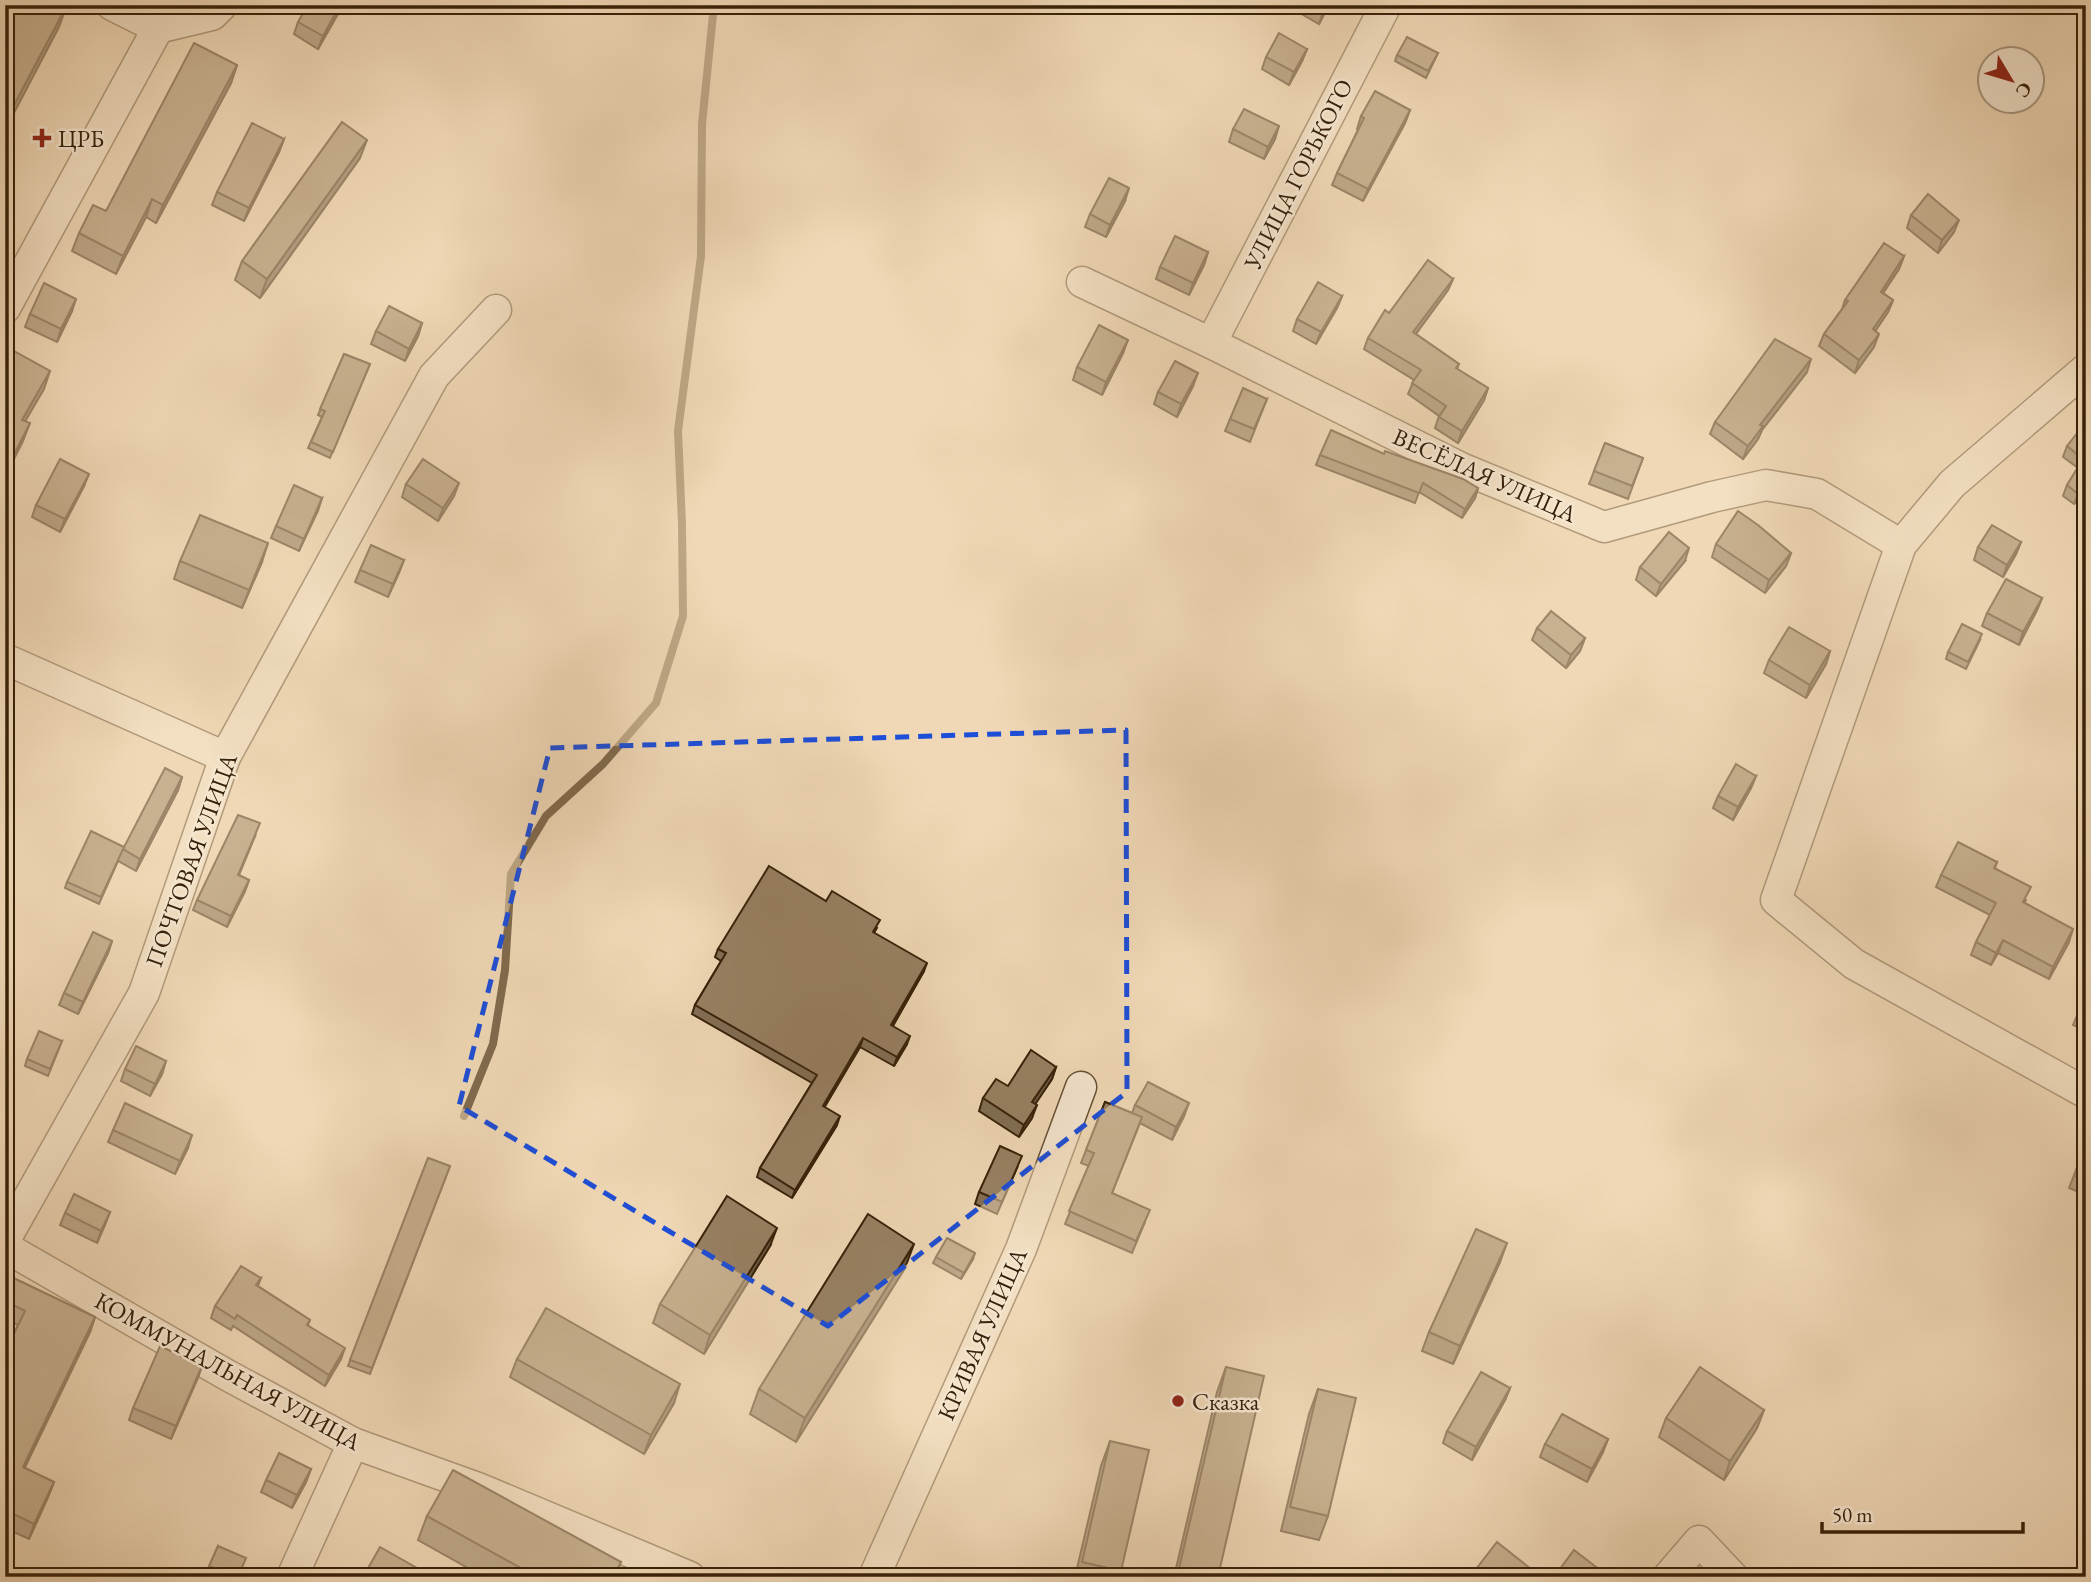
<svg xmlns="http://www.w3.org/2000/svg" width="2091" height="1582" viewBox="0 0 2091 1582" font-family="'EB Garamond',serif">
<rect width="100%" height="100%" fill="#f0d8b6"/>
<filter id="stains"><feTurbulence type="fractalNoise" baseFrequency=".00286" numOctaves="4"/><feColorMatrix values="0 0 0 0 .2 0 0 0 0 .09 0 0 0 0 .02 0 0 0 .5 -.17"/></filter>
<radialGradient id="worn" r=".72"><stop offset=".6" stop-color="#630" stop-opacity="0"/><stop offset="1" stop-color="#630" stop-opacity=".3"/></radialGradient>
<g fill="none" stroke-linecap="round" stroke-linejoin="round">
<polyline stroke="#806a4d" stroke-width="8" points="464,1116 493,1044 505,970 511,874 546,816 603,764 656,703 683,616 682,524 678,431 701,256 702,124 714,5"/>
<g stroke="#654f34" stroke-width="33">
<g id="minor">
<polyline points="112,5 158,28"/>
<polyline points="1082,282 1211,343 1461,468 1604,527 1712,497 1766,485 1817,494 1901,545"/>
<polyline points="5,308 158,28 212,15 222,5"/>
<polyline points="1211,343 1386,5"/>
<polyline points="2086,369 1952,484 1901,545 1776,900 1854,964 2086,1093"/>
<polyline points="5,659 225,757"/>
<polyline points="5,1240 144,993 225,757 434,376 496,310"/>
<polyline points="5,1247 227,1375 353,1443 478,1488 690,1577"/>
<polyline points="292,1577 353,1443"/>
<polyline points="874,1577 1021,1249 1081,1087"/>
<polyline points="1668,1577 1699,1541 1733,1577"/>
</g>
</g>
<use href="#minor" stroke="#f5e6d0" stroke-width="30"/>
</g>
<g fill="#826e55" stroke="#372109" stroke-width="2">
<polygon points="343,5 318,49 294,34 298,22"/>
<polygon points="1286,5 1329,5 1319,24"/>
<polygon points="1307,49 1302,61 1289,85 1262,69 1266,57"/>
<polygon points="1438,53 1426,78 1395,61 1397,55"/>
<polygon points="237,65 231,83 156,223 146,217 116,274 72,251 79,233 106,211"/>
<polygon points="1410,110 1405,123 1363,201 1332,185 1337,173 1358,130 1357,129 1361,116"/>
<polygon points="1233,129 1275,139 1264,159 1229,142"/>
<polygon points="284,139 279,152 244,221 212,205 217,192"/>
<polygon points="360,158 260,298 235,280 242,261"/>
<polygon points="1125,201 1106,237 1085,227 1090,214"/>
<polygon points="1911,215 1954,232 1938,253 1907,228"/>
<polygon points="1208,252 1204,265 1189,295 1156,279 1160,267"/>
<polygon points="1904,256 1899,269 1883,293 1893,300 1888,312 1875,331 1874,347 1855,373 1819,346 1824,334 1842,309 1845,300"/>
<polygon points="1453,279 1448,290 1416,334 1459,364 1457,369 1488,388 1484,400 1458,443 1435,428 1439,416 1408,394 1414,380 1364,349 1368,338 1389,313"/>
<polygon points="1342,296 1337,308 1316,344 1293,331 1297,319"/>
<polygon points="72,311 57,342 25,327 30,314"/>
<polygon points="422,323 418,336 405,361 371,344 376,331"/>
<polygon points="1123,353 1102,395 1073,380 1077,367"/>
<polygon points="344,354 370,364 330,458 308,448 322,417 318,415"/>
<polygon points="1807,372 1762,430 1758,439 1743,459 1710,434 1715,422"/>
<polygon points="1193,386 1177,417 1154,404 1158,392"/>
<polygon points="1267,399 1250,442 1225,431 1230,419"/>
<polygon points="2086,430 2086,490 2074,504 2063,496 2067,485 2078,468 2063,457 2067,446"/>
<polygon points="1605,443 1643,458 1628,499 1589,484"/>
<polygon points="1384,454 1478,488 1475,498 1462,518 1419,492 1415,503 1316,465 1320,455"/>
<polygon points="406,484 454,496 438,521 402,497"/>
<polygon points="84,486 60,532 32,517 36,505"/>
<polygon points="322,498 299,551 271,538 276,526"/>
<polygon points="2021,542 2016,554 2003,577 1974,560 1978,547"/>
<polygon points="1716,544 1791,553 1786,566 1765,593 1712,557"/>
<polygon points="404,560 388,597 355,582 360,570"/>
<polygon points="180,561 262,562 242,608 174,579"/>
<polygon points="1685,561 1656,596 1636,580 1640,567"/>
<polygon points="2042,598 2037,610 2019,645 1982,626 1987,613"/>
<polygon points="1537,628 1585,638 1580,651 1566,668 1532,640"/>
<polygon points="1980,640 1966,669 1946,659 1948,652"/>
<polygon points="1830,651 1826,664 1806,698 1764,673 1769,660"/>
<polygon points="1756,776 1751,788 1733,820 1713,808 1718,796"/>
<polygon points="182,777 178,790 136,871 118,861 99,904 65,888 67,882 124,847"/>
<polygon points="256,834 239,875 249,880 245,891 227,927 193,910 197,900"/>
<polygon points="1997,862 1995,868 2026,900 2024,903 2069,942 2049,979 1998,953 1991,965 1971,955 1976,942 1990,915 1936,887 1941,875"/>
<polygon points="826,901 877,928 874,933 924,971 893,1026 907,1044 894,1066 860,1047 824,1107 837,1125 792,1198 757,1177 760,1168 812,1083 692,1014 695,1005 721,961 715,957 718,949"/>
<polygon points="112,941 108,953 78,1014 59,1005 64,993"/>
<polygon points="2086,994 2086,1031 2073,1025"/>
<polygon points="62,1041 48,1076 25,1066 27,1059"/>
<polygon points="166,1061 162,1074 150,1096 121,1081 125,1069"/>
<polygon points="1056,1067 1052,1079 1035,1104 1032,1118 1019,1137 979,1111 983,1098 1008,1086"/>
<polygon points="1105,1102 1132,1113 1135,1105 1184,1116 1172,1140 1140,1123 1112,1193 1145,1222 1132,1253 1065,1224 1089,1166 1081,1163"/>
<polygon points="113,1130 188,1148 175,1174 108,1142"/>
<polygon points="2086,1145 2086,1195 2069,1188"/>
<polygon points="428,1158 450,1166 370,1374 348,1366"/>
<polygon points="1017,1168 997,1214 975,1204 979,1192"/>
<polygon points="110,1212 97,1243 60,1225 65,1213"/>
<polygon points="770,1246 704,1354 653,1323 660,1304"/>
<polygon points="936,1257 973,1259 961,1279 933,1263"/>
<polygon points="1500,1262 1453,1364 1422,1351 1429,1332"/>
<polygon points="905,1268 796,1442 750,1414 759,1389"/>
<polygon points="5,1274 95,1317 90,1332 24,1468 54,1482 48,1497 29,1539 5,1528 5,1352 18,1325 5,1319"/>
<polygon points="261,1278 258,1286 310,1320 308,1325 341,1359 325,1386 233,1326 231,1330 211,1318 215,1306"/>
<polygon points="517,1359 674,1403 644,1454 510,1377"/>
<polygon points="202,1366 171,1439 129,1420 133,1408"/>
<polygon points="1226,1367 1218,1577 1174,1577 1217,1392"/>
<polygon points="1510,1388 1505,1400 1472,1460 1443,1443 1447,1431"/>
<polygon points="1318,1389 1328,1516 1319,1540 1281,1531 1309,1414"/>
<polygon points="1764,1410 1757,1428 1724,1480 1659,1437 1666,1418"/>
<polygon points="1608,1439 1603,1452 1587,1482 1540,1457 1545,1444"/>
<polygon points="1110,1441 1121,1571 1118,1577 1075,1577 1101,1466"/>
<polygon points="311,1469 306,1482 292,1508 261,1492 266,1480"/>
<polygon points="427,1516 621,1562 616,1577 484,1577 418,1540"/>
<polygon points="218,1546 238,1577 217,1577 207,1572"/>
</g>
<g fill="#6a5a45" stroke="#372109" stroke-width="2">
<polygon points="67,5 59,27 5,130 5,122"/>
<polygon points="340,5 343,5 318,49 323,36"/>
<polygon points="1327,5 1329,5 1319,24 1323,12"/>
<polygon points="1307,49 1302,61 1289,85 1294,72"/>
<polygon points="237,65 231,83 156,223 163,205"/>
<polygon points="1410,110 1405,123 1363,201 1368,189"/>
<polygon points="1279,126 1275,139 1264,159 1268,147"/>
<polygon points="284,139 279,152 244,221 249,208"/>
<polygon points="367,140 360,158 260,298 267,279"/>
<polygon points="1129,188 1125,201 1106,237 1110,225"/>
<polygon points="152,199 146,217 116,274 123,256"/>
<polygon points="1959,220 1954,232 1938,253 1942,240"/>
<polygon points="1208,252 1204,265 1189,295 1193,283"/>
<polygon points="1904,256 1899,269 1876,304 1881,292"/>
<polygon points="1453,279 1448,290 1409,343 1413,332"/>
<polygon points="1342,296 1337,308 1316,344 1321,332"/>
<polygon points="76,299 72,311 57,342 61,329"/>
<polygon points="1893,300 1888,312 1868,342 1873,329"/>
<polygon points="422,323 418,336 405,361 409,349"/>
<polygon points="1879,334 1874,347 1855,373 1859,360"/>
<polygon points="1128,340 1123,353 1102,395 1106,382"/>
<polygon points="1811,359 1807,372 1762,430 1758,439 1743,459 1748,446 1760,425"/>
<polygon points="50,371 44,389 16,437 22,420"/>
<polygon points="1198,373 1193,386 1177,417 1181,404"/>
<polygon points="1488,388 1484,400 1458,443 1462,431"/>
<polygon points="30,423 23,441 5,477 5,472"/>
<polygon points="89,474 84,486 60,532 65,519"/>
<polygon points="459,483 454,496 438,521 443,508"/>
<polygon points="2086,484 2086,490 2074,504 2078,494"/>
<polygon points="1478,488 1475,498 1462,518 1465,509"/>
<polygon points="322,498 318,511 299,551 304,539"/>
<polygon points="2021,542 2016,554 2003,577 2007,565"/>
<polygon points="268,543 262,562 242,608 249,590"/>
<polygon points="1689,548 1685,561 1656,596 1661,584"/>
<polygon points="1791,553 1786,566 1765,593 1769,580"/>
<polygon points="404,560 399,573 388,597 393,584"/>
<polygon points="2042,598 2037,610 2019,645 2023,632"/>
<polygon points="1585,638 1580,651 1566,668 1571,655"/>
<polygon points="1830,651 1826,664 1806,698 1810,685"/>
<polygon points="1756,776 1751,788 1733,820 1738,807"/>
<polygon points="182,777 178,790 136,871 140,859"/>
<polygon points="249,880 245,891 227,927 231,916"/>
<polygon points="2073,929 2069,942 2049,979 2053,967"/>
<polygon points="2003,940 1998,953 1991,965 1996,953"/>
<polygon points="112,941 108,953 78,1014 83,1002"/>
<polygon points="927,963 924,971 888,1034 891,1025"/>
<polygon points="910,1036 907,1044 894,1066 897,1057"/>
<polygon points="863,1038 860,1047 820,1115 823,1106"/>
<polygon points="166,1061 162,1074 150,1096 155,1084"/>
<polygon points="1056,1067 1052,1079 1028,1115 1032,1102"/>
<polygon points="1189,1103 1184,1116 1172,1140 1176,1127"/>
<polygon points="1037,1105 1032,1118 1019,1137 1024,1125"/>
<polygon points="840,1116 837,1125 792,1198 795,1190"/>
<polygon points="192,1135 188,1148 175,1174 180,1161"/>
<polygon points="110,1212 105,1225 97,1243 101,1231"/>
<polygon points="777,1228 770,1246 704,1354 710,1335"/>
<polygon points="1507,1243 1500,1262 1453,1364 1460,1346"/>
<polygon points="914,1244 905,1268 796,1442 805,1418"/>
<polygon points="975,1253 973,1259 961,1279 964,1273"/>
<polygon points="95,1317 90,1332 18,1482 23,1467"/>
<polygon points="345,1348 341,1359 325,1386 329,1375"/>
<polygon points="202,1366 198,1378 171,1439 176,1426"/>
<polygon points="680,1384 674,1403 644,1454 651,1435"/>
<polygon points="1510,1388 1505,1400 1472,1460 1476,1447"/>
<polygon points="1764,1410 1757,1428 1724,1480 1730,1461"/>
<polygon points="1608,1439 1603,1452 1587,1482 1592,1469"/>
<polygon points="311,1469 306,1482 292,1508 297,1495"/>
<polygon points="54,1482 48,1497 29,1539 34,1524"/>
</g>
<g fill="#978063" stroke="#372109" stroke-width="2">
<polygon points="5,5 67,5 5,122"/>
<polygon points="308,5 340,5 323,36 298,22"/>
<polygon points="1312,5 1327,5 1323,12"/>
<polygon points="1279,33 1307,49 1294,72 1266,57"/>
<polygon points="1407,37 1438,53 1428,71 1397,55"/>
<polygon points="194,43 237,65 163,205 152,199 123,256 79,233 93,205 106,211"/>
<polygon points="1375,91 1410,110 1368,189 1337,173 1364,118 1361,116"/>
<polygon points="1244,109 1279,126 1268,147 1233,129"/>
<polygon points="342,122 367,140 267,279 242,261"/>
<polygon points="252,123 284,139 249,208 217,192"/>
<polygon points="1109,178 1129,188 1110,225 1090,214"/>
<polygon points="1928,194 1959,220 1942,240 1911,215"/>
<polygon points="1175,236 1208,252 1193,283 1160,267"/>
<polygon points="1884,243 1904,256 1881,292 1893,300 1873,329 1879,334 1859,360 1824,334 1848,301 1845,300"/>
<polygon points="1428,260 1453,279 1413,332 1459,364 1456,368 1488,388 1462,431 1439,417 1446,406 1412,383 1421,370 1368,338 1385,310 1389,313"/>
<polygon points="1318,282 1342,296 1321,332 1297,319"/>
<polygon points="44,283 76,299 61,329 30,314"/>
<polygon points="389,306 422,323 409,349 376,331"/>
<polygon points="1099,325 1128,340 1106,382 1077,367"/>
<polygon points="1775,339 1811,359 1760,425 1763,426 1748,446 1715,422"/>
<polygon points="14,351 50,371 22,420 30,423 5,472 5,367"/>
<polygon points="344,354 370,364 333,452 311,442 325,411 320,409"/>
<polygon points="1175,361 1198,373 1181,404 1158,392"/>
<polygon points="1243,388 1267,399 1254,429 1230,419"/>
<polygon points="2082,427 2086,430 2086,484 2078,494 2067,485 2083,459 2067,446"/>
<polygon points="1331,430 1384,454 1385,451 1463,479 1478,488 1465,509 1423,483 1419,493 1320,455"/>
<polygon points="1605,443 1643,458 1632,486 1594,471"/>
<polygon points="60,459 89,474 65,519 36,505"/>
<polygon points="423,459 459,483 443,508 406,484"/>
<polygon points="294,485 322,498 304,539 276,526"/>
<polygon points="1738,511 1758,525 1791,553 1769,580 1716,544"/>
<polygon points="200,515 268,543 249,590 180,561"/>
<polygon points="1992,525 2021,542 2007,565 1978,547"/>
<polygon points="1669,532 1689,548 1661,584 1640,567"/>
<polygon points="371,545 404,560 393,584 360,570"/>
<polygon points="2006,579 2042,598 2023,632 1987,613"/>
<polygon points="1551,611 1585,638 1571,655 1537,628"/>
<polygon points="1962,624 1982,634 1968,662 1948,652"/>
<polygon points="1789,627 1830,651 1810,685 1769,660"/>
<polygon points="1736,764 1756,776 1738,807 1718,796"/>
<polygon points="165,768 182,777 140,859 123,849"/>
<polygon points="238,815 260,823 238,875 249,880 231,916 197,900"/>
<polygon points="91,831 124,847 101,897 67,882"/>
<polygon points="1958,842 1997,862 1994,868 2031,887 2023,902 2073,929 2053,967 2003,940 1996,953 1976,942 1996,903 1941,875"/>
<polygon points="769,866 826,901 832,891 880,920 873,932 927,963 891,1025 910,1036 897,1057 863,1038 823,1106 840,1116 795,1190 760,1168 817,1075 695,1005 726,953 718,949"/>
<polygon points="93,932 112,941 83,1002 64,993"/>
<polygon points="2086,994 2086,1005 2081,1003"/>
<polygon points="39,1031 62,1041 50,1069 27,1059"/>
<polygon points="136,1046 166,1061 155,1084 125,1069"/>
<polygon points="1031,1050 1056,1067 1032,1102 1037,1105 1024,1125 983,1098 996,1079 1008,1086"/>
<polygon points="1148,1082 1189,1103 1176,1127 1135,1105"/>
<polygon points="1105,1102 1142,1117 1112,1193 1150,1210 1136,1241 1069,1211 1094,1153 1086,1150"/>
<polygon points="125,1103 192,1135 180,1161 113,1130"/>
<polygon points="2086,1145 2086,1180 2074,1176"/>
<polygon points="1000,1146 1022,1156 1002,1202 979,1192"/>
<polygon points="428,1158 450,1166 372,1368 350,1360"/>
<polygon points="74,1194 110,1212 101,1231 65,1213"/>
<polygon points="727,1196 777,1228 710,1335 660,1304"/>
<polygon points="868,1214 914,1244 805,1418 759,1389"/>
<polygon points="1476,1229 1507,1243 1460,1346 1429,1332"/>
<polygon points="947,1238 975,1253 964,1273 936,1257"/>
<polygon points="241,1266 261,1278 256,1285 310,1320 307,1325 345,1348 329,1375 237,1315 235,1319 215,1306"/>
<polygon points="5,1274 95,1317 23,1467 54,1482 34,1524 5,1510 5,1352 25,1311 5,1301"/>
<polygon points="546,1308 680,1384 651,1435 517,1359"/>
<polygon points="160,1346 202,1366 176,1426 133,1408"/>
<polygon points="1226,1367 1264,1376 1218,1577 1177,1577"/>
<polygon points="1700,1367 1764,1410 1730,1461 1666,1418"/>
<polygon points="1481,1372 1510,1388 1476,1447 1447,1431"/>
<polygon points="1318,1389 1356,1398 1328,1516 1290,1507"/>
<polygon points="1562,1414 1608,1439 1592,1469 1545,1444"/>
<polygon points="1110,1441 1149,1450 1121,1571 1082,1562"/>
<polygon points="279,1453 311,1469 297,1495 266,1480"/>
<polygon points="453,1470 621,1562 613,1577 537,1577 427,1516"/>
<polygon points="1497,1542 1541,1577 1479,1577 1473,1573"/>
<polygon points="218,1546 246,1558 238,1577 234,1577 209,1566"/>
<polygon points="380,1547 431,1576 430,1577 363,1577"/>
<polygon points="1574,1550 1609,1577 1554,1577"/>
<polygon points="1918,1572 1946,1572 1947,1577 1918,1577"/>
</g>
<path d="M0 0H2091V1582H0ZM1126,730L1127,1092L828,1326L459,1106L550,748Z" fill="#f0d8b6" fill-opacity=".55" fill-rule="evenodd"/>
<path fill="none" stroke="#1d4ed8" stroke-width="5" stroke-dasharray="14 9" stroke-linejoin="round" d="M1126,730L1127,1092L828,1326L459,1106L550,748Z"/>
<g fill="#8f2418" stroke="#f5e6d0" stroke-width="2.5">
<path d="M38.5 127.5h7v7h7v7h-7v7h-7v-7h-7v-7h7z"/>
<circle cx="1178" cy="1401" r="7"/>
</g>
<g text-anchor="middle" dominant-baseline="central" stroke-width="5" stroke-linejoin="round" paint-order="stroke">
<g font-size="24" fill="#372109" stroke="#f5e6d0" text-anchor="start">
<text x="58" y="138">ЦРБ</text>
<text x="1192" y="1401">Сказка</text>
</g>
<g font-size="24" fill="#372109" stroke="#f5e6d0">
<text transform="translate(1298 174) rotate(-63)">УЛИЦА ГОРЬКОГО</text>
<text transform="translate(1485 475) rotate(24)">ВЕСЁЛАЯ УЛИЦА</text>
<text transform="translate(191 860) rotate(-70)">ПОЧТОВАЯ УЛИЦА</text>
<text transform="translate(982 1334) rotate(-66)">КРИВАЯ УЛИЦА</text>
<text transform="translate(228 1371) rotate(29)">КОММУНАЛЬНАЯ УЛИЦА</text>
</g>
</g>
<rect width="2091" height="1582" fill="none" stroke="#f0d8b6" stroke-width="28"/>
<rect x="7" y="7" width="2077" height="1568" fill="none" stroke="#372109" stroke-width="3.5"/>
<rect x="14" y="14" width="2063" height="1554" fill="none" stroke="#372109" stroke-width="2"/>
<g transform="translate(2011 80) rotate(128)"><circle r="33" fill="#f5e6d0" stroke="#a99780" stroke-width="2"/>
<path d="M0-5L12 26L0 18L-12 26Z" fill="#8f2418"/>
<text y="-10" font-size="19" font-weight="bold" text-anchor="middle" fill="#372109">С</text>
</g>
<path d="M1822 1522v10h201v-10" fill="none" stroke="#372109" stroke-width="3.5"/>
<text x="1832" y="1522" font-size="21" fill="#372109" stroke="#f5e6d0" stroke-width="5" paint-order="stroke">50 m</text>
<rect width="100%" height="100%" filter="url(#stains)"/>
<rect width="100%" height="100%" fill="url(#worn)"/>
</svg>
